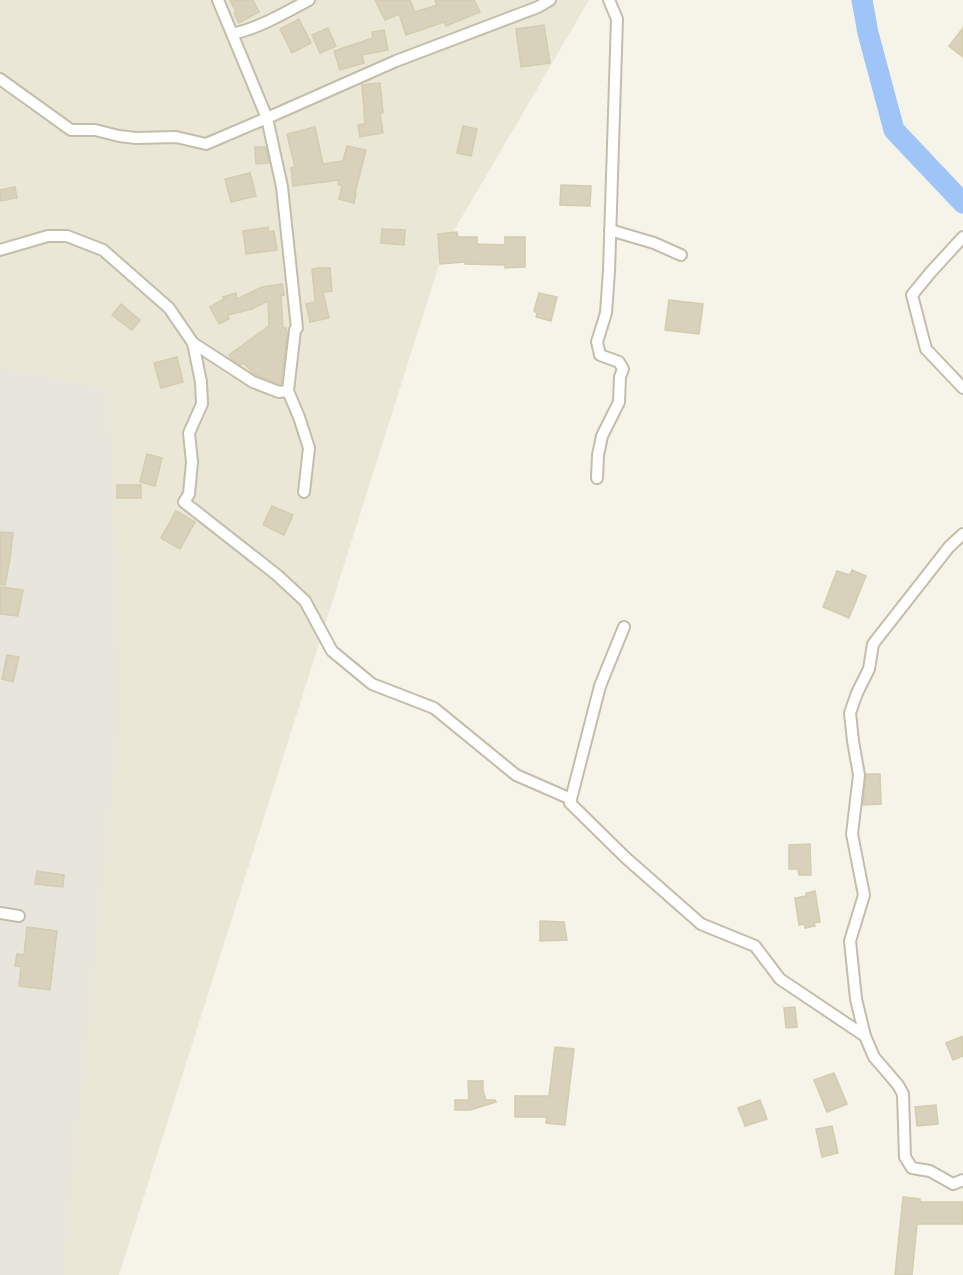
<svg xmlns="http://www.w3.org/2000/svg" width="963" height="1275" viewBox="0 0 963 1275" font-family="Raleway,sans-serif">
<rect width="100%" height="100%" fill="#f6f4e8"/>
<polygon fill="#eae7d6" points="0,0 589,0 445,246 119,1275 0,1275"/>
<polygon fill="#e8e5dd" points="0,368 109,390 121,710 63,1275 0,1275"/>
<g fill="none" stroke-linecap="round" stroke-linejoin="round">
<polyline stroke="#9fc4f7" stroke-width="21" points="862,0 868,33 894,130 963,203"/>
</g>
<g fill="#d8d2bc" stroke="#d4ccaf" stroke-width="1.5">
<polygon points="230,0 253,0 259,12 239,23 234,13 236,12"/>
<polygon points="375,0 410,0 415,12 437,5 435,0 474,0 480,12 446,26 444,22 406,35 399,14 385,20"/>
<polygon points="299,19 311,43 292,53 280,29"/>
<polygon points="544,25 550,63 521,67 516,29"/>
<polygon points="328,28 336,46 320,53 312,35"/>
<polygon points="963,28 963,57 949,46"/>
<polygon points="384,30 388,50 362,55 364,63 340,70 334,51 373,38 372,32"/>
<polygon points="380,83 383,113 380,113 383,133 360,137 358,125 365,124 362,85"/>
<polygon points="463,126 477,129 471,156 457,153"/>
<polygon points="315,127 323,164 343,161 347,146 366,150 355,193 356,194 354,203 339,199 342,186 338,184 339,180 293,186 291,168 295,167 287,134"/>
<polygon points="255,147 266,147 269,163 256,164"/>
<polygon points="250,173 256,196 231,202 225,179"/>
<polygon points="561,185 591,186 590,206 560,205"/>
<polygon points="15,187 17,198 0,201 0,190"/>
<polygon points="268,227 269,232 274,231 277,250 246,254 243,231"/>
<polygon points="382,229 405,230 404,245 381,243"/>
<polygon points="457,232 458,237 477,237 477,244 505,245 505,237 525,237 525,267 505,268 505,265 465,264 465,262 440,264 438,234"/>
<polygon points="318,268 330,268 332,291 323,292 329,318 310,322 306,304 315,302 312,269"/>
<polygon points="282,284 284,295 281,296 283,328 286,328 287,333 281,384 280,384 256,375 243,363 240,365 232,359 229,355 269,326 268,301 252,309 228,315 229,319 219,324 210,307 224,299 223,297 236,293 237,299 262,287"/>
<polygon points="539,293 557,297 551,321 536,317 537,313 534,311"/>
<polygon points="669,300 703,304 699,334 665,330"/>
<polygon points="121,304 140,320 132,330 112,315"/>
<polygon points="177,357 183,382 161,388 154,363"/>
<polygon points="147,454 162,458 155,486 140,482"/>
<rect x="117" y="485" width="24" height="13"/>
<polygon points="272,506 293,515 284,535 263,525"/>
<polygon points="176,511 195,522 180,549 161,538"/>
<polygon points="0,532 13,533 10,558 5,585 0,584"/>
<polygon points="852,570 866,576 849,618 823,607 837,571 850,575"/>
<polygon points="0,587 23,590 18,616 0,614"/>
<polygon points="7,655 19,657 13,682 2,679"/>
<polygon points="866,774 880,774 881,804 863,805"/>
<polygon points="810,844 811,875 799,875 798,869 789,869 789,845"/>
<polygon points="37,871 64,875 63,887 35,884"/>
<polygon points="815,891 820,922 814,923 815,926 805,928 804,924 799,925 795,898 806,896 806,893"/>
<polygon points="540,921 564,922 567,940 540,941"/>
<polygon points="27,927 57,931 50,990 19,986 21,967 15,966 17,954 24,955"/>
<polygon points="795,1007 797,1027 786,1028 784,1008"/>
<polygon points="963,1036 963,1056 953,1060 946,1043"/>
<polygon points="555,1047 574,1049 565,1125 546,1123 547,1117 515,1117 515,1096 549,1096"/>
<polygon points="834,1073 847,1104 827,1112 814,1080"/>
<polygon points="468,1081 483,1081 483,1091 486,1100 495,1100 496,1102 470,1110 455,1110 455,1100 469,1100"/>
<polygon points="760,1100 767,1119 745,1126 738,1108"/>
<polygon points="936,1105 938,1124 917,1126 915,1107"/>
<polygon points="832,1126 838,1153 822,1157 816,1129"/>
<polygon points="903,1197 920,1199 920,1202 963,1202 963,1224 917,1224 912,1275 895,1275"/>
</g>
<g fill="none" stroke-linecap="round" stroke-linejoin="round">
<g stroke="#c2beaa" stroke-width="14">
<g id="street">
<polyline points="218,0 267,118 396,61 538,7 550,0"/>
<path d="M232,34C260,28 284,13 309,0"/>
<polyline points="0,79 71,130 95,130 119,136 136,138 176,137 206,144 267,118 282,187 297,328 295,330 288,391 299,417 309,448 304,492"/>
<polyline points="610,230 654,243 681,255"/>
<polyline points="963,237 930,273 912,295 926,349 963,388"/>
<polyline points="0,250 48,236 67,236 103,250 169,308 193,343 201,382 202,404 189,433 192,462 189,494 184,502 277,575 305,601 332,651 372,684 434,708 516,775 571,799"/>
<polyline points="193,343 253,382 279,392 288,391"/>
<polyline points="597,478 598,455 602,436 619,402 620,377 623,369 619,362 600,355 597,342 606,313 609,271 617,19 609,0"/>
<polyline points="963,534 949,547 873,644 869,669 857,693 850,713 853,741 859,775 852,834 864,895 850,941 856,999 865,1036 874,1057 898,1085 903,1094 905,1157 912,1168 930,1171 953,1184 963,1180"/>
<polyline points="624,627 600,686 570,803 626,858 701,924 755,946 780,979 865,1036"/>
<polyline points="0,913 19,916"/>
</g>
</g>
<use href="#street" stroke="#fff" stroke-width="10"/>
</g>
</svg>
